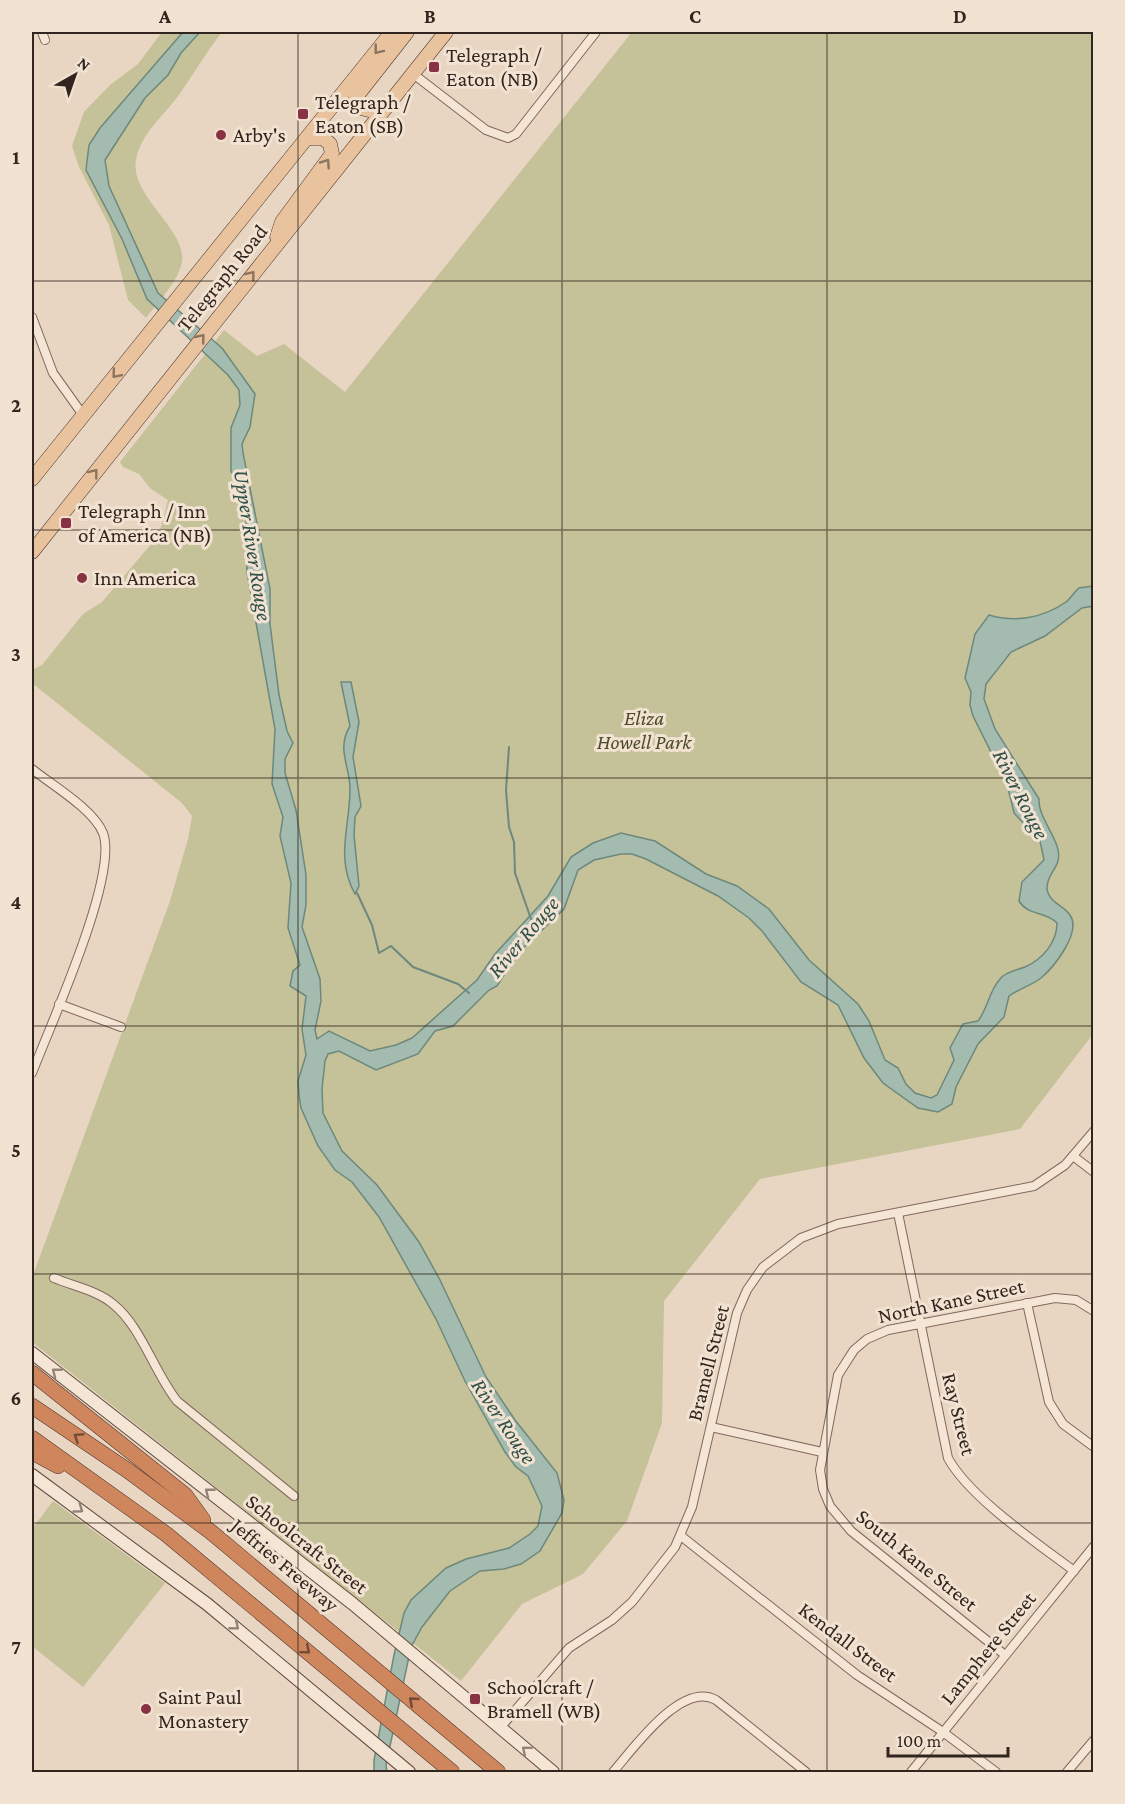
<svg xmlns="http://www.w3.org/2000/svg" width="1125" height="1804" viewBox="0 0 1125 1804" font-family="'Crimson Pro',serif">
<rect width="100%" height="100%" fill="#e8d6c3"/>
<g fill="#c5c198">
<path d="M162,32H222C207,51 195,72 181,92C166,114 141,132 136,160C129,199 195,233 180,269C173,287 157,303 146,318L128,300L109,225L79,167L72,146L84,112L110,85L138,64Z"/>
<polygon points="632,32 1093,32 1093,1034 1020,1129 760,1179 664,1301 662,1423 627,1521 583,1574 522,1604 461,1681 32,1342 32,1278 170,901 188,839 192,816 182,803 32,683 32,670 42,665 83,614 102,602 152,543 161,527 168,500 151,489 139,474 123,467 120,462 224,330 257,356 284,344 345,392"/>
<polygon points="53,1501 165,1583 83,1687 32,1646 32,1529"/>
</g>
<g fill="#a4bcb0" stroke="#6d887c" stroke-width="1.5">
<path d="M183,32H200L181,53L168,75L145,98L105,160L109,186L158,293L222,348L255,394L250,427L242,444L243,453L270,589V624L279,695L287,731L293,743L285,759V773L296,810L306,875V905L302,927L320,979L321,1001L315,1030L317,1039L329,1031L370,1051L396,1045L412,1038L477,980L495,954L548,896L571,857L593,843L621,833L655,841L706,874L737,886L769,909L809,960L858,1004L869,1021L885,1060L898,1068L906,1084L915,1093L931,1098L937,1095L954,1060L950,1048L963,1024L978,1021C988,1008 989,991 1000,979C1005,972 1017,970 1025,967C1043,959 1057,942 1057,923C1046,911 1028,916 1019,901L1022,882L1044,860L1040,841L1014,813L1007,784L973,716L970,705L971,692L965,678L975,634L989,615C1015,623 1043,618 1066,602C1071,598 1074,592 1079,588L1093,586V606L1082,608L1045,636L1011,652L986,684L984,699L995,729L1039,799C1038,814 1052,831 1057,846C1064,867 1047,871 1047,888C1048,902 1063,905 1070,915C1082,932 1054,967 1041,978C1032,985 1019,989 1009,996L1004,1017L978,1044L956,1087L952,1104L938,1112L918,1108L883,1083L864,1058L838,1005L801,982L762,931L749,918L718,896L646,859L632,854H621L594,860L578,870L564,909L520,951L497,986L489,990L453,1026L435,1031L418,1054L376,1070L339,1051L328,1054L325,1061L322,1089L323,1113L342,1151L377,1185L419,1242L440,1280L486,1377L515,1420L557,1473L564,1500L562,1513L540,1551L521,1564L504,1569L480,1571L450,1591L422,1627L411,1647L386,1765L387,1772H374V1760L394,1655L404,1613L411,1600L446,1568L466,1559L509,1548L530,1534L538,1526L542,1506L528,1476L516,1467L505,1452L465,1381L436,1319L379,1217L352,1182L335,1170L318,1146L301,1108L299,1095L298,1081L306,1055L302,1029L306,996L290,986L293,971L300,965L288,928L291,883L280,836L283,817L272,784L275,729L247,572L246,510L243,492L231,471V428L240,405L239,390L228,375L147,299L122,239L86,170L89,145L100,128Z"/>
<path d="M341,682H351L359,722L353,757L361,806L355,817L354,835L359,886L355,894C335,858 350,827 350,789C350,766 336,749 350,726Z"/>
</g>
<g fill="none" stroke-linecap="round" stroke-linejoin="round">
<g stroke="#6d887c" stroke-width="2">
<polyline points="509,747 506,790 509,827 514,842 515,873 531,919"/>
<polyline points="357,893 372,925 379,953 391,946 413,967 458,984 469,993"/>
</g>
<g stroke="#80685c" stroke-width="10">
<g id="minor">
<polyline points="42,32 45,40"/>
<polyline points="412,73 486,130 508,138 516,134 596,32"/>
<polyline points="32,317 53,373 83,415"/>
<path d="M32,769C52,785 93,809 103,833C119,875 50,1026 32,1073"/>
<polyline points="59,1004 121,1027"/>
<polyline points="1073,1156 1094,1172"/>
<path d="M898,1213L948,1458C969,1497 1037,1543 1074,1571"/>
<path d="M54,1278C73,1286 98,1291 113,1304C141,1326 154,1372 177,1401L294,1496"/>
<polyline points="1027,1303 1049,1402 1063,1424 1094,1447"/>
<polyline points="711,1427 822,1452"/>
<polyline points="681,1536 857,1675 943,1732 996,1772"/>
<polyline points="1005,1655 851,1531 830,1506 823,1489 820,1470 838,1375 854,1350 867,1339 888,1330 1055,1298 1076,1300 1094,1311"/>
<polyline points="500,1728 569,1648 612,1620 632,1602 675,1547 692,1507 737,1313 747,1290 763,1267 801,1238 838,1224 1034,1186 1065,1165 1094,1131"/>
<path d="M613,1772C633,1749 682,1680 716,1700L806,1772"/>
<polyline points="911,1772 1094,1546"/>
<polyline points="1067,1772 1094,1740"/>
</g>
</g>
<g stroke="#624a3f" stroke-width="14">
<g id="secondary">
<polyline points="32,1353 353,1604 553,1772"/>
<polyline points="32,1475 207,1604 409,1772"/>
</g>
</g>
<g stroke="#4e3830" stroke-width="15">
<g id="primary">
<polyline points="381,113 361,108 356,97 407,32"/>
<polyline points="277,237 282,222 332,154 330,144 323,138 307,138"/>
<polyline points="32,479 392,32"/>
<polyline points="32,552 446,32"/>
</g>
</g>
<g stroke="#4e3830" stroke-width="16">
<g id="motorway">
<polyline points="32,1373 185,1495 203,1520"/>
<polyline points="32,1406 127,1470 211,1532 498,1772"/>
<polyline points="32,1438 166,1534 452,1772"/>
<polyline points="32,1452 58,1466"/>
</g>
</g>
<use href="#minor" stroke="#f4e5d5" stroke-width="8"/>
<use href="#secondary" stroke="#f4e5d5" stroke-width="12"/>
<use href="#primary" stroke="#e8c39e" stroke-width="14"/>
<use href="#motorway" stroke="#cf865c" stroke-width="15"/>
</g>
<defs><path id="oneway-chevron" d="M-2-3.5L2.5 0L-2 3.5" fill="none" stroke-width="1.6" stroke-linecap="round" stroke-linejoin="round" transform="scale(1.5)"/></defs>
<g stroke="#8d745e">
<use href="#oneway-chevron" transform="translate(378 50) rotate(128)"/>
<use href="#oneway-chevron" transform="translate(326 163) rotate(-56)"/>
<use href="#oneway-chevron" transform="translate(251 275) rotate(-52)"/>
<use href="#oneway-chevron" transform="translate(201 338) rotate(-51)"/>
<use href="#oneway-chevron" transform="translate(116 374) rotate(130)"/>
<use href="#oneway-chevron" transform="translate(94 473) rotate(-52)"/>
</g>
<g stroke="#93847a">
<use href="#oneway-chevron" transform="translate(56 1372) rotate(-142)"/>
<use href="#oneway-chevron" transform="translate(209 1492) rotate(-142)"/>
<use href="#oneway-chevron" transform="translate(79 1509) rotate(36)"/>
<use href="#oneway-chevron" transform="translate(235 1626) rotate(39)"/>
<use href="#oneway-chevron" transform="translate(526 1750) rotate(-140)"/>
</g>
<g stroke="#714b37">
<use href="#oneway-chevron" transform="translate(78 1437) rotate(-146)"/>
<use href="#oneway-chevron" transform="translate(306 1650) rotate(40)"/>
<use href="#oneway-chevron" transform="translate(413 1701) rotate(-139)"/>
</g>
<path fill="none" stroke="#32241e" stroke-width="1.5" stroke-opacity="0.55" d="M298,32V1772M562,32V1772M827,32V1772M32,281H1094M32,530H1094M32,778H1094M32,1026H1094M32,1274H1094M32,1523H1094"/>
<g fill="#834" stroke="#f1e2d1" stroke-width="2">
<rect x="428" y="61" width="12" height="12" rx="3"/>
<rect x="297" y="108" width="12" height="12" rx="3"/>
<circle cx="221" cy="135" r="6"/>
<rect x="60" y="517" width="12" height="12" rx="3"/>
<circle cx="82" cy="578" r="6"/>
<rect x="469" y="1693" width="12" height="12" rx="3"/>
<circle cx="146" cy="1709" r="6"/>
</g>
<g text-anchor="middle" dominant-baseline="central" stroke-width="6" stroke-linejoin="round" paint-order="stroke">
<g font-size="21" fill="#32241e" stroke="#f1e2d1" text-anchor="start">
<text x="446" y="55">Telegraph /<tspan x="446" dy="24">Eaton (NB)</tspan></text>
<text x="315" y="102">Telegraph /<tspan x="315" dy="24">Eaton (SB)</tspan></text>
<text x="233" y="135">Arby's</text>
<text x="78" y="511">Telegraph / Inn<tspan x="78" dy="24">of America (NB)</tspan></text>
<text x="94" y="578">Inn America</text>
<text x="487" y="1687">Schoolcraft /<tspan x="487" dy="24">Bramell (WB)</tspan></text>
<text x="158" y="1697">Saint Paul<tspan x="158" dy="24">Monastery</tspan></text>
</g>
<g font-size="21" fill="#32241e" stroke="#f1e2d1">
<text transform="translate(222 278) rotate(-51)">Telegraph Road</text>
<text transform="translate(951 1301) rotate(-12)">North Kane Street</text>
<text transform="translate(708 1363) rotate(-76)">Bramell Street</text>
<text transform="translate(959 1414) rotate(76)">Ray Street</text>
<text transform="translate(307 1544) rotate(38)">Schoolcraft Street</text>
<text transform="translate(917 1560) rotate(39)">South Kane Street</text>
<text transform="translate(285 1565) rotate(40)">Jeffries Freeway</text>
<text transform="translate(848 1642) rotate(37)">Kendall Street</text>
<text transform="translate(988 1648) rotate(-51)">Lamphere Street</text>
</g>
<g font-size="21" font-style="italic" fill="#4a4c27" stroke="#f1e2d1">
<text x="644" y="718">Eliza<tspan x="644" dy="24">Howell Park</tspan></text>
</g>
<g font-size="22" font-style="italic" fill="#2f5048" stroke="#f1e2d1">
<text transform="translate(253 545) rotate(81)">Upper River Rouge</text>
<text transform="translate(1021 794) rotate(63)">River Rouge</text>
<text transform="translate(523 937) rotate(-50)">River Rouge</text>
<text transform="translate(504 1421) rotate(56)">River Rouge</text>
</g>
</g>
<rect width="1125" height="1804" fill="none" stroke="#f1e2d1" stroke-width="66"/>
<g transform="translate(75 75) rotate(40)" stroke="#f1e2d1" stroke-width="4.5" paint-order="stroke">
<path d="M0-4.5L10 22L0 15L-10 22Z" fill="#32241e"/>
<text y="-9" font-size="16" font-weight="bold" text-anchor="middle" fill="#32241e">N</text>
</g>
<path d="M888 1747v9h120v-9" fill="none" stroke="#32241e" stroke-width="3"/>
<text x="897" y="1747" font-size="18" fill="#32241e" stroke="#f1e2d1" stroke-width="4.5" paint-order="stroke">100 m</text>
<rect x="33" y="33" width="1059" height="1738" fill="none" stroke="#32241e" stroke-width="2"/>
<g font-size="20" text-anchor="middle" font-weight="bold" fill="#32241e">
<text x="165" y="23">A</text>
<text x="430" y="23">B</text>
<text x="695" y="23">C</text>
<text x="960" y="23">D</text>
<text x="16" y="164">1</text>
<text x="16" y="412">2</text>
<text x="16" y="661">3</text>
<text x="16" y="909">4</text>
<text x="16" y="1157">5</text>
<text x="16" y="1405">6</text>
<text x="16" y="1654">7</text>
</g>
</svg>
